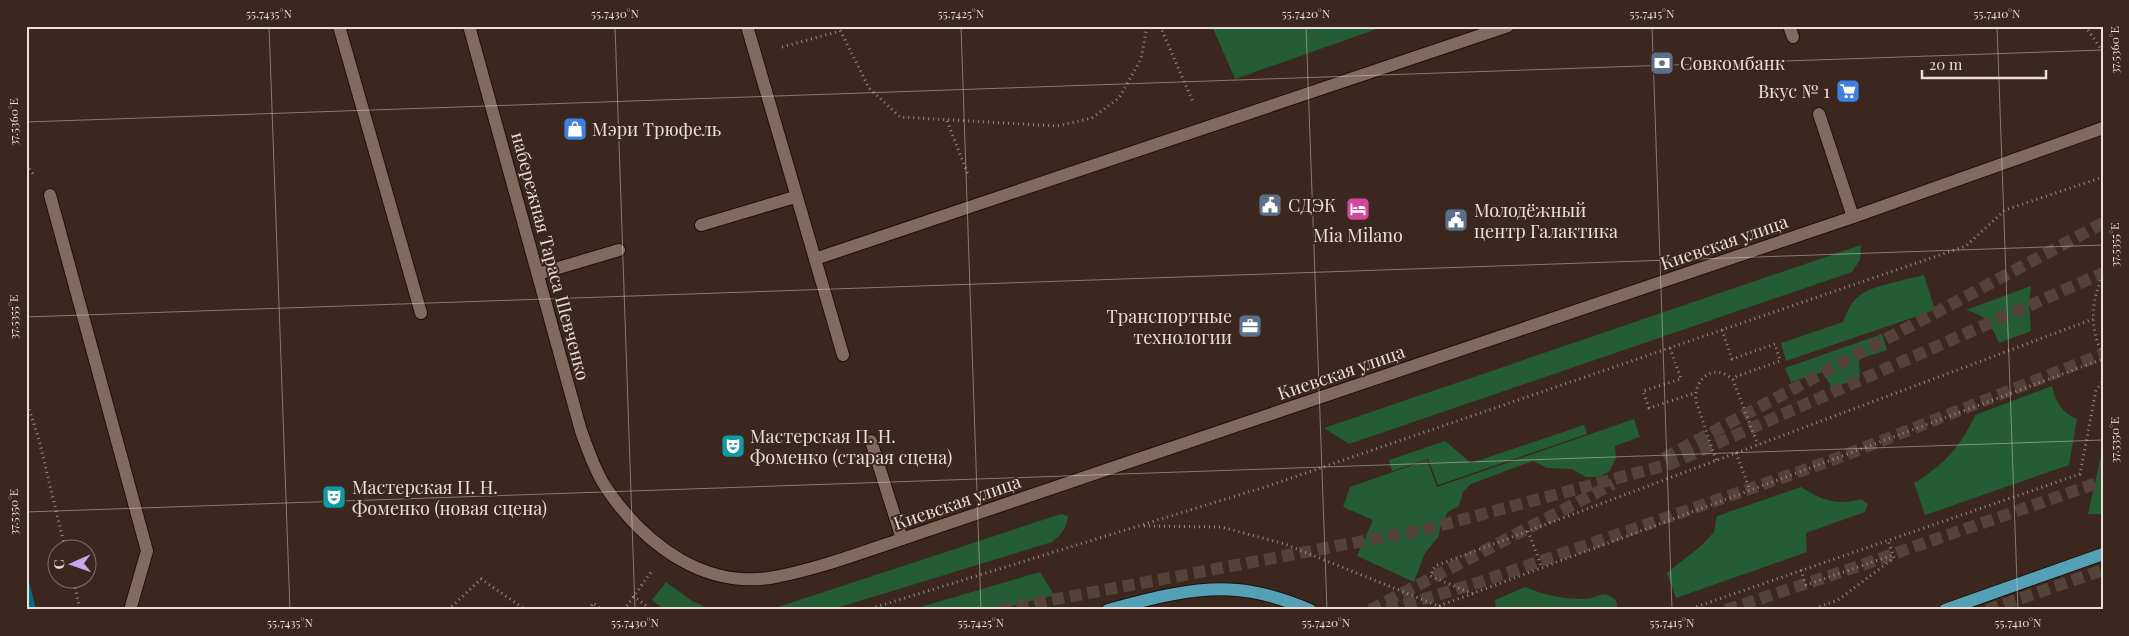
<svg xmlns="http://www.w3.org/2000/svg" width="2129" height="636" viewBox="0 0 2129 636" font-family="'Playfair Display',serif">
<rect width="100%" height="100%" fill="#3b271d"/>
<g fill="#245c33">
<polygon points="1212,26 1385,26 1235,79"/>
<polygon points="1861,245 1860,260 1852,272 1349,444 1324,428"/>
<path d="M1924,275L1935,310L1786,361L1781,343L1843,322C1847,311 1852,300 1863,293C1875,286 1908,279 1924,275Z"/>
<path d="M2031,286L2029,301L2031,331L1999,343C1991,324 1987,316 1966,310Z"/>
<polygon points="1882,334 1887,350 1859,359 1860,378 1832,388 1823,372 1791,382 1785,368"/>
<path d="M2052,386C2056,402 2061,412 2077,419L2069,465L1925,515L1914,483C1943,466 1962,445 1975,415Z"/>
<polygon points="1634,419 1640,437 1615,446 1616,458 1610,471 1599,477 1586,477 1572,469 1547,468 1533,461 1471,484 1463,492 1459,506 1448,512 1440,528 1439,536 1425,553 1414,582 1357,556 1373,520 1343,507 1350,487 1427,460 1437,487"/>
<polygon points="1584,425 1587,434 1438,485 1428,459 1392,471 1389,460 1445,441 1471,463"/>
<polygon points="2103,447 2103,514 2088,514"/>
<path d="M1801,487C1821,500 1838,506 1861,499L1868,504L1865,512L1806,533L1807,552L1676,598L1667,573L1702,545L1714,532L1717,516Z"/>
<path d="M1061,514L1068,516C1066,529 1062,534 1052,542L830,610H769Z"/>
<polygon points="1040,572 1054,595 997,610 910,610"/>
<polygon points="666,582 692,601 712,610 665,610 652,600"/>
<path d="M1525,587C1544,595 1562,599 1583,599C1598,599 1601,588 1616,600L1618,610H1496L1495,600Z"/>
</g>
<polygon fill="#036c89" points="26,569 36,610 26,610"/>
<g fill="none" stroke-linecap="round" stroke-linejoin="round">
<g stroke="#554239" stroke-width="12" stroke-dasharray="12 6" stroke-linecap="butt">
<polyline points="1664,458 2103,223"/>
<polyline points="999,610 1427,529 1670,464 2103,273"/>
<polyline points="1370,610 1613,484"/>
<polyline points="1387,610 1480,582 1830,461 2103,354"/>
<polyline points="1726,610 1859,566 2103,481"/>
<polyline points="1987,610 2103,570"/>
</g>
<g stroke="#210f06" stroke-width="14">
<g id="lane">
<polyline points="339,26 421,313"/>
<polyline points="747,26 815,259 1508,26"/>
<polyline points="1789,26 1793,37"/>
<polyline points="1819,114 1853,217"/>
<polyline points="50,195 147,551 130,610"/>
<polyline points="701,225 795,197"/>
<polyline points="815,259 843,355"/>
<polyline points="538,274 619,250"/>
<polyline points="871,441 902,539"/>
</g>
</g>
<g stroke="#210f06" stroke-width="14">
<path id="street" d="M469,26L581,431C589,452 596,474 609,492C647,546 706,590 775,577C818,569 860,553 902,539L1853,217L2103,128"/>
</g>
<g stroke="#210f06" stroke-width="14">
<g id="primary">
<path d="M1108,610C1148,599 1196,586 1237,590C1262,592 1286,600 1310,610"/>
<polyline points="1945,610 2103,554"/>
</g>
</g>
<g stroke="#9b8a82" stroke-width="3" stroke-dasharray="1 4" stroke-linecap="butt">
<polyline points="838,26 869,88 900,117 1057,126 1092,118 1119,98 1141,59 1147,26"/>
<polyline points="1160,26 1193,102"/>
<polyline points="2085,26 2103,52"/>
<polyline points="782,47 840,31"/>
<polyline points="947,121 969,177"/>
<polyline points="26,165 34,175"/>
<path d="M2103,276C2091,300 2089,330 2103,354"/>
<polyline points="1722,330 1732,359 1775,344 1780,361 1732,378"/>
<polyline points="1670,348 1681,379 1643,391 1649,408 1695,393"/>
<polyline points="26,400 38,436 65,548"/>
<polyline points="1736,453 1750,490"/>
<path d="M1716,460L1696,401C1693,378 1715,362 1733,380L1758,445"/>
<polyline points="1144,526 1221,527 1285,544 1448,610"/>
<polyline points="1528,531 1542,568"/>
<polyline points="1801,570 1806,585 1893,555"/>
<polyline points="73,578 80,610"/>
<polyline points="1473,594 1430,576 1435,566 2093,319"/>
<polyline points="633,596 652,610"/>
<polyline points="1439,606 2103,359"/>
<polyline points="448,610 481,579 526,610"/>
<polyline points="589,610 593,603 602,610"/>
<polyline points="624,610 651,572"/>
<polyline points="866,610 1268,486 1966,246 2005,210 2103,177"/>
<polyline points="1687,610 2080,474 2096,390 2103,381"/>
<polyline points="1810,610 1838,600 1894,558 1888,540"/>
</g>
<use href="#lane" stroke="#826a5e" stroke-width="12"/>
<use href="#street" stroke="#826a5e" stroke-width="12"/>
<use href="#primary" stroke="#54a1b7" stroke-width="12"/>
</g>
<path fill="none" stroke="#ebded7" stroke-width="1" stroke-opacity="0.45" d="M269,26L290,610M615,26L635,610M961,26L981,610M1306,26L1327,610M1652,26L1672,610M1997,26L2018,610M26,122L2103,50M26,317L2103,245M26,512L2103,440"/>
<defs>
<g id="bank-square" transform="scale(1.25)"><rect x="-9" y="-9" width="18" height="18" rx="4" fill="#5c6f8a" stroke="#3b271d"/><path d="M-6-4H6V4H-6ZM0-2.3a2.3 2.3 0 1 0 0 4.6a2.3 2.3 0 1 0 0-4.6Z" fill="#fff"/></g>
<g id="supermarket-square" transform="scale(1.25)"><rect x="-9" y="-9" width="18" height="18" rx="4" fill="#3f7fe0" stroke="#3b271d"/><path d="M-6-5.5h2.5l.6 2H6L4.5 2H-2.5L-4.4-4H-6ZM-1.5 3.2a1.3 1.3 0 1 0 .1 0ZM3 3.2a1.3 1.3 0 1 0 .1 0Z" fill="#fff"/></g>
<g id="shop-square" transform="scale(1.25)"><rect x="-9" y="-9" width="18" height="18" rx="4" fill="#3f7fe0" stroke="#3b271d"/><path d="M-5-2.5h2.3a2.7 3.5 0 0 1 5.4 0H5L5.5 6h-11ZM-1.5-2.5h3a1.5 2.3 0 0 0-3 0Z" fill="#fff"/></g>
<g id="civic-square" transform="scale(1.25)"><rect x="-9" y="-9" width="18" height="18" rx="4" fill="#5c6f8a" stroke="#3b271d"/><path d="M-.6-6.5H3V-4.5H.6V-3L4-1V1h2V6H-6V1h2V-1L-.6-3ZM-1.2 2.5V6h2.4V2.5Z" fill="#fff"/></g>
<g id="hotel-square" transform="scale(1.25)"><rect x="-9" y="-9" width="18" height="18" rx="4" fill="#d1479c" stroke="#3b271d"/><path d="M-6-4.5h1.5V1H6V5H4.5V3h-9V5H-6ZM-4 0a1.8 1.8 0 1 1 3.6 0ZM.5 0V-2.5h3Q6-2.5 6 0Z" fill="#fff"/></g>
<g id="office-square" transform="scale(1.25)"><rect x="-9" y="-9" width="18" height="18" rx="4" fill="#5c6f8a" stroke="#3b271d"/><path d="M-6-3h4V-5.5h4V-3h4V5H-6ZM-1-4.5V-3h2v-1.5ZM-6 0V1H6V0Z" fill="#fff"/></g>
<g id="theatre-square" transform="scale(1.25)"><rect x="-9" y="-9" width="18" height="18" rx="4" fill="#0f9aa8" stroke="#3b271d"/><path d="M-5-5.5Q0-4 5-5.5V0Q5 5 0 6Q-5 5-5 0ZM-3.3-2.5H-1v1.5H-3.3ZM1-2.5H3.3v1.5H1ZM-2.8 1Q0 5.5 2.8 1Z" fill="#fff"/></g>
</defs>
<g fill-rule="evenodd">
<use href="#bank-square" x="1662" y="63"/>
<use href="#supermarket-square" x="1848" y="91"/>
<use href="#shop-square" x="575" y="129"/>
<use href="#civic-square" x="1270" y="205"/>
<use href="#hotel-square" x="1358" y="209"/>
<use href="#civic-square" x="1456" y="220"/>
<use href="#office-square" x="1250" y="326"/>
<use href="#theatre-square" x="733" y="446"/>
<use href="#theatre-square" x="334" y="497"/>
</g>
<g text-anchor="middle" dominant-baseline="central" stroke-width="4" stroke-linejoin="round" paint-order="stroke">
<g font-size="18" fill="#ebded7" stroke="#3b271d" text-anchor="start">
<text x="1680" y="63">Совкомбанк</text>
<text x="1830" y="91" text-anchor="end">Вкус № 1</text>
<text x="592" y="129">Мэри Трюфель</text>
<text x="1288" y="205">СДЭК</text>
<text x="1474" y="210">Молодёжный<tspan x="1474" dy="21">центр Галактика</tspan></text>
<text x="1358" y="235" text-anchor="middle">Mia Milano</text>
<text x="1232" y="316" text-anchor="end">Транспортные<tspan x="1232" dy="21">технологии</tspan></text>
<text x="750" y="436">Мастерская П. Н.<tspan x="750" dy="21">Фоменко (старая сцена)</tspan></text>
<text x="352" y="487">Мастерская П. Н.<tspan x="352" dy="21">Фоменко (новая сцена)</tspan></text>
</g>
<g font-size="18" fill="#ebded7" stroke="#3b271d">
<text transform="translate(1724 242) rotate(-19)">Киевская улица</text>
<text transform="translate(551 256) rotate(75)">набережная Тараса Шевченко</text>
<text transform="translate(1341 372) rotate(-19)">Киевская улица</text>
<text transform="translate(957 502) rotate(-19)">Киевская улица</text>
</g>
</g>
<rect width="2129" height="636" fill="none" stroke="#3b271d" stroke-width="55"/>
<g transform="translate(72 564) rotate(268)"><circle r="24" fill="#3b271d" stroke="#817067"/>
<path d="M0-4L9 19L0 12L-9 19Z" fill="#c8a6ef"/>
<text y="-8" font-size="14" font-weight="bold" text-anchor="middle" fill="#ebded7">С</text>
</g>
<path d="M1922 70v8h124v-8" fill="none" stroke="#ebded7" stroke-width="2.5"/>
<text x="1929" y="70" font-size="15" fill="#ebded7" stroke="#3b271d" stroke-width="4" paint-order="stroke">20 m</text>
<rect x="28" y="28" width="2074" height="580" fill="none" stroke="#ebded7" stroke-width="2"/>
<g font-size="12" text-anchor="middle" fill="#ebded7">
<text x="269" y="18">55.7435°N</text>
<text x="615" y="18">55.7430°N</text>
<text x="961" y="18">55.7425°N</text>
<text x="1306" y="18">55.7420°N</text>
<text x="1652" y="18">55.7415°N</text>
<text x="1997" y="18">55.7410°N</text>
<text transform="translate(2115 50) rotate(-90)" y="4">37.5360°E</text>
<text transform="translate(14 122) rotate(-90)" y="4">37.5360°E</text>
<text transform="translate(2115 245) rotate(-90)" y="4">37.5355°E</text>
<text transform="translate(14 317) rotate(-90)" y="4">37.5355°E</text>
<text transform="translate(2115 440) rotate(-90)" y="4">37.5350°E</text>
<text transform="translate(14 512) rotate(-90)" y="4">37.5350°E</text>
<text x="290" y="627">55.7435°N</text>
<text x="635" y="627">55.7430°N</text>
<text x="981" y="627">55.7425°N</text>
<text x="1326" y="627">55.7420°N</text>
<text x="1672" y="627">55.7415°N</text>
<text x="2018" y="627">55.7410°N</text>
</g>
</svg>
